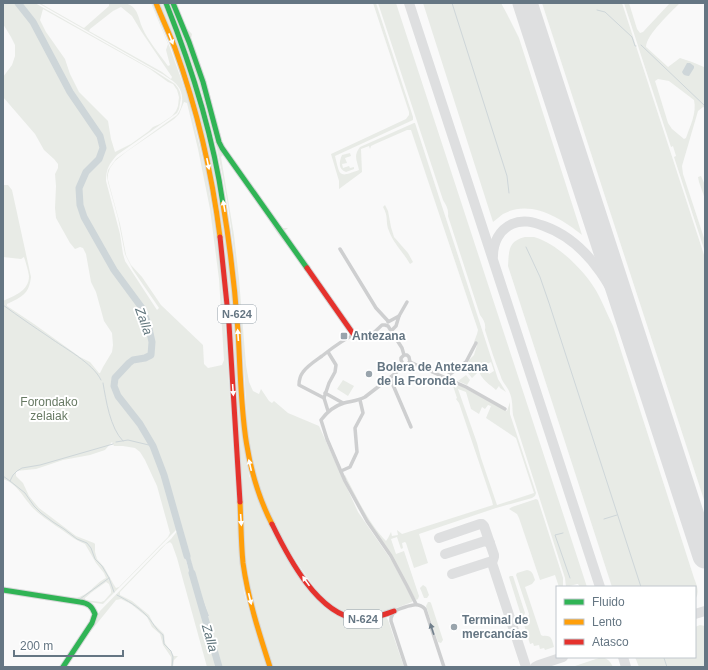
<svg xmlns="http://www.w3.org/2000/svg" width="708" height="670" viewBox="0 0 708 670" font-family="Arial,sans-serif">
<rect width="100%" height="100%" fill="#f9f9f9"/>
<g fill="#e8ebe6" fill-rule="evenodd">
<path d="M3,3H35L155,71L175,84L178,88L180,92L181,98L179,109L177,113L117,155C109,164 106,169 106,181L120,234L123,254L125,261L157,310L159,308L133,270L125,254L118,218L108,182L107,175L108,170L116,159L177,115C183,107 185,94 177,85C174,81 168,78 164,75L38,3H40L82,27L84,28L109,6V3C116,3 124,2 130,5C138,9 139,20 142,27C148,41 159,53 168,66L170,65L166,50L168,44L151,3H152L170,48L188,98L206,172L217,239L226,336L240,561L244,592L251,617L267,667H207L177,558L172,544L170,542L166,544L120,592V595L132,601L149,615L153,623L164,634L165,643L174,656H178L174,660L173,667H171V657L163,645L160,634L152,627L147,617L131,604L121,599L116,600L86,637L66,667H64L91,628L100,611L161,548L171,539L178,530L177,529L103,604L88,602L33,592L75,598C89,596 95,583 106,578L104,573L96,563L85,544C74,540 66,532 56,526C48,520 41,516 34,509C23,498 18,484 3,479V301C14,296 29,291 29,276C28,270 26,263 24,257L21,259L3,257V185H8L12,190L31,277C29,294 22,297 7,304V306L34,324L80,357L90,362L99,373H100L103,367L112,352L113,345L112,333L104,321L96,292L91,282L86,254L83,248L80,247L75,249L70,243L56,218L55,208L56,186L55,174L58,168V164L54,159L44,150L35,134L3,97V77L12,65L15,56V45L11,37L3,24ZM121,7L132,16L141,31L172,77L171,79L162,72L89,31L90,29L113,11ZM43,9L150,69L168,82L173,84L177,90L179,97L178,106L176,111L172,116L160,124L153,127L149,131L131,144L115,152L111,139L108,121L79,92L70,74L65,59L46,32L40,20ZM184,102L187,103L198,149L210,209L219,279L224,360L222,365L208,368L204,364L203,345L161,305L142,277L131,265L126,255L120,224L108,180V174L110,168L115,161L126,152L174,119L179,114ZM112,442L114,446H123L135,448L140,452L145,460L157,486L170,533L168,537L119,587L116,588L114,585L104,567L97,559L95,552V544L94,543L76,536L39,508L29,496L23,483L16,476V471L36,469L63,460L90,455L105,450ZM187,547L197,583H192L183,548ZM106,582L109,584L111,590V593L104,601L101,602L85,600V598L92,592Z"/>
<polygon points="159,3 162,3 186,63 197,97 217,177 230,269 249,476 298,573 341,617 385,616 388,620 404,667 273,667 272,665 253,602 246,560 223,238 219,206 214,177 202,127"/>
<path d="M169,3H172L180,23L207,101L216,140L334,310L333,311C320,293 308,274 294,255C287,244 277,235 271,223L226,159L223,155L221,157L234,235L239,279L246,365L249,382L253,391L259,394L261,389L269,401L272,403L274,401L288,413L319,426L358,512L392,561L413,600L412,602C396,608 374,618 356,616C333,613 317,592 305,574C286,547 270,519 259,488C246,450 247,409 244,370C240,313 236,257 227,200C216,133 196,66 169,3Z"/>
<path d="M175,3H176C180,13 183,26 192,34L191,39L205,80L220,138L223,146L279,225L283,228H288L283,232L221,143Z"/>
<path d="M373,3H376L413,117V120L335,156C340,176 338,178 359,170C357,160 353,156 360,147L414,123H415L498,379L506,392L500,388L499,386L496,390C492,386 485,382 482,377C480,375 480,373 479,371L472,378L468,373L470,370L469,369L473,365L468,361L474,355L477,345L474,342L477,334L478,330L411,130H407L375,144L371,146L370,149L369,146L361,149L362,172L339,189V181L331,154L406,119L409,115V112ZM491,362L494,371L489,374L485,365Z"/>
<path d="M378,3H396L587,587H580L578,584H577L566,587L565,578L513,415C512,406 513,400 509,391C507,386 502,382 501,377C495,362 490,346 485,330C486,324 484,320 480,315L448,216C449,210 446,205 443,200Z"/>
<path d="M423,3H501L507,14L519,38L582,235C561,218 530,199 503,214C500,216 497,219 493,222Z"/>
<polygon points="542,3 622,3 705,258 705,503"/>
<path d="M624,3H629L637,29L640,33L643,32L670,3H680C671,12 646,35 646,47L668,67L680,58L692,62L704,67L705,66L704,99L705,108L703,107L698,111L682,166L683,174L705,241V248L704,249L674,157L676,156L673,146L671,147ZM658,79L669,81L694,100C697,113 690,126 686,138L684,139L672,129L668,123L656,84L655,81Z"/>
<path d="M350,153L351,156L345,158L347,163L342,164L343,168L349,166L350,168L354,167V169L346,172C338,169 339,162 342,155Z"/>
<polygon points="701,176 705,185 705,199 699,182 698,177"/>
<path d="M385,205L388,211L391,227L394,237L408,253L413,262L410,264C404,253 393,243 389,231C385,222 389,217 383,207Z"/>
<path d="M525,237C528,237 531,237 534,237C559,244 588,274 599,296C604,306 608,316 613,326L694,578C697,586 700,592 695,600V587H612L508,266C509,251 508,241 525,237Z"/>
<polygon points="466,375 470,380 467,385 458,381"/>
<polygon points="343,380 354,386 348,396 337,389"/>
<path d="M458,385H459L507,411L510,402V414L536,493L535,496L532,498L496,508L419,534L428,563L414,568L406,543L405,542L402,543L403,548L401,549L397,537L391,539L396,554L404,551L419,596L418,599L416,600L369,522L344,476L345,475C356,496 369,524 386,541L388,538L391,532L392,536L398,535L397,530L402,534L493,505L492,501L459,403L456,399L457,398L453,386L456,388ZM458,389L466,392L471,409L479,414L482,407L485,409L488,405L491,406L486,418L516,438L534,493L497,505L481,458L477,443Z"/>
<polygon points="536,499 538,500 563,578 563,587 559,587 555,575 540,580 519,518 517,514 509,509 512,507"/>
<path d="M527,570C533,571 533,575 535,580L532,584L525,587L541,635L543,636C552,635 552,640 554,647L545,650L544,648L540,649L539,645L534,646L533,643L530,644L509,577L510,576H513L525,613L524,615V618L528,617L529,614L516,575L517,573Z"/>
<polygon points="423,585 426,587 429,595 427,598 424,598 420,588"/>
<polygon points="428,602 430,602 431,603 443,640 441,643 438,642 426,606"/>
<polygon points="700,625 705,626 705,667 639,667 635,657 695,657 695,627"/>
<path d="M602,657C608,659 610,661 613,667H572Z"/>
</g>
<g fill="#ced6d9">
<path d="M687,63H690L694,66V68L689,76C686,76 683,75 682,72Z"/>
<polygon points="187,546 197,581 197,583 195,582 192,583 183,548"/>
<polygon points="201,595 209,616 207,616 208,620 205,624 198,598"/>
</g>
<g fill="none" stroke-linecap="round" stroke-linejoin="round">
<g stroke="#ced6d9" stroke-width="1">
<polyline points="452,3 507,176 509,193"/>
<polyline points="597,10 605,12 632,37 635,46 636,46"/>
<polyline points="641,45 705,106"/>
<polyline points="526,247 540,277 549,303 641,587"/>
<path d="M3,305C18,316 34,327 49,337C64,348 93,363 101,380"/>
<path d="M103,383C106,400 110,428 123,441"/>
<polyline points="116,442 128,440 153,446"/>
<polyline points="3,476 10,481 13,475 17,471 22,468 40,465 113,444"/>
<polyline points="10,481 25,493 34,506 41,513 53,522 64,529 77,539 87,543 91,548 95,559 102,566 109,578 114,592"/>
<polyline points="604,519 617,515"/>
<polyline points="563,533 555,535 570,578"/>
<path d="M117,595C128,601 137,606 146,615C153,622 155,629 163,635L164,644L171,651L173,657L172,667"/>
<polyline points="80,599 109,578"/>
<polyline points="664,658 667,667"/>
</g>
<g stroke="#ced6d9" stroke-width="7">
<polyline points="18,3 33,22 70,92 100,136 103,148 99,159 86,172 79,188 80,205 84,217 114,270 142,308 148,324 152,342 151,355 145,358 133,360 129,363 115,378 114,386 118,396 140,424 153,446 164,475 187,556"/>
<polyline points="192,573 219,667"/>
</g>
<g stroke="#dedfe0" stroke-width="10">
<polyline points="409,3 600,587"/>
<path d="M493,256C493,243 499,230 512,224C523,219 533,222 544,226C592,243 617,295 634,339"/>
<polyline points="439,538 480,524 482,524 484,526 494,555 494,557 492,563 526,667"/>
<polyline points="445,554 485,541 490,543"/>
<polyline points="452,574 489,562 492,563"/>
<polyline points="695,614 705,611"/>
<polyline points="623,657 626,667"/>
<polyline points="535,667 539,665 563,657"/>
</g>
<polyline stroke="#dedfe0" stroke-width="25" points="525,3 705,556"/>
<g stroke="#d5d6d7" stroke-width="7">
<g id="fast">
<path d="M166,3C192,68 213,135 223,204"/>
<polyline points="173,3 189,42 203,82 219,142 222,148 307,268"/>
<path d="M3,590L80,602C88,603 92,606 95,614L92,623L63,667"/>
</g>
</g>
<g stroke="#d5d6d7" stroke-width="7">
<g id="slow">
<path d="M156,3C162,18 169,33 175,48C197,109 212,173 220,237"/>
<path d="M223,204C230,246 235,289 238,331C242,398 240,462 272,524"/>
<path d="M240,502C241,522 241,543 243,563C248,599 259,633 270,667"/>
</g>
</g>
<g stroke="#d5d6d7" stroke-width="7">
<g id="jam">
<polyline points="220,237 229,324 240,502"/>
<polyline points="307,268 354,335"/>
<path d="M272,524C288,557 318,615 358,619C370,620 383,615 394,611"/>
</g>
</g>
<g stroke="#cecfd0" stroke-width="3.5">
<polyline points="340,249 376,308 388,321"/>
<polyline points="388,322 399,316"/>
<polyline points="391,331 396,326 399,316 407,302"/>
<polyline points="410,362 466,387 505,409"/>
<path d="M403,364L396,373L365,397C358,401 351,401 344,403C334,406 327,412 321,420L327,439L345,481L367,521L391,556L407,586L416,604"/>
<polyline points="446,377 466,362 476,343"/>
<polyline points="390,378 411,427"/>
<polyline points="325,393 343,403"/>
<polyline points="324,398 329,383 335,372 336,365 328,352"/>
<path d="M328,411L324,398L299,385C299,380 300,376 303,372C307,366 315,361 322,356C332,348 342,340 354,335C357,338 361,341 366,340L382,325H385L388,326L402,348L404,355H407L409,357L410,362L407,364H403L401,360V358L404,355"/>
<polyline points="341,471 350,467 357,452 355,428 363,413 360,400"/>
<path d="M406,667L391,621V618L394,611C404,608 417,600 425,609L444,667"/>
</g>
<use href="#fast" stroke="#30b455" stroke-width="5"/>
<use href="#slow" stroke="#ff9f0a" stroke-width="5"/>
<use href="#jam" stroke="#e5322d" stroke-width="5"/>
</g>
<defs><path id="oneway-solid" d="M-6-.8H1V-3.2L6.5 0L1 3.2V.8H-6Z"/></defs>
<g fill="#fff">
<use href="#oneway-solid" transform="translate(171 39) rotate(69)"/>
<use href="#oneway-solid" transform="translate(208 164) rotate(78)"/>
<use href="#oneway-solid" transform="translate(224 206) rotate(-100)"/>
<use href="#oneway-solid" transform="translate(238 335) rotate(-94)"/>
<use href="#oneway-solid" transform="translate(233 390) rotate(86)"/>
<use href="#oneway-solid" transform="translate(250 465) rotate(-103)"/>
<use href="#oneway-solid" transform="translate(241 520) rotate(86)"/>
<use href="#oneway-solid" transform="translate(306 581) rotate(-125)"/>
<use href="#oneway-solid" transform="translate(250 599) rotate(76)"/>
</g>
<use fill="#707f8b" href="#oneway-solid" transform="translate(432 629) rotate(-108)"/>
<g fill="#99a4ac" stroke="#fff" stroke-width="1.5">
<rect x="340" y="332" width="8" height="8" rx="2"/>
<circle cx="369" cy="374" r="4"/>
<circle cx="454" cy="627" r="4"/>
</g>
<g text-anchor="middle" dominant-baseline="central" stroke-width="4" stroke-linejoin="round" paint-order="stroke">
<g fill="#fff" stroke="#939fa8" stroke-width="1">
<rect x="218" y="305" width="38" height="18" rx="3"/>
<rect x="344" y="610" width="38" height="18" rx="3"/>
</g>
<g font-size="11" font-weight="bold" fill="#657683">
<text x="237" y="314">N-624</text>
<text x="363" y="619">N-624</text>
</g>
<g font-size="12" font-weight="bold" fill="#657683" stroke="#fff" text-anchor="start">
<text x="352" y="336">Antezana</text>
<text x="377" y="367">Bolera de Antezana<tspan x="377" dy="14">de la Foronda</tspan></text>
<text x="462" y="620">Terminal de<tspan x="462" dy="14">mercancías</tspan></text>
</g>
<g font-size="12" fill="#687a64" stroke="#fff">
<text x="49" y="402">Forondako<tspan x="49" dy="14">zelaiak</tspan></text>
</g>
<g font-size="13" font-style="italic" fill="#60757c" stroke="#fff">
<text transform="translate(144 321) rotate(70)">Zalla</text>
<text transform="translate(210 638) rotate(74)">Zalla</text>
</g>
</g>
<rect width="708" height="670" fill="none" stroke="#657683" stroke-width="8"/>
<rect x="556" y="586" width="140" height="72" fill="#ffffff" stroke="#c1c8cd"/>
<rect x="564" y="599" width="20" height="6" fill="#30b455" stroke="#c1c8cd"/>
<text x="592" y="606" font-size="12" fill="#657683">Fluido</text>
<rect x="564" y="619" width="20" height="6" fill="#ff9f0a" stroke="#c1c8cd"/>
<text x="592" y="626" font-size="12" fill="#657683">Lento</text>
<rect x="564" y="639" width="20" height="6" fill="#e5322d" stroke="#c1c8cd"/>
<text x="592" y="646" font-size="12" fill="#657683">Atasco</text>
<path d="M14 650v6h109v-6" fill="none" stroke="#657683" stroke-width="2"/>
<text x="20" y="650" font-size="12" fill="#657683" stroke="#ffffff" stroke-width="3" paint-order="stroke">200 m</text>
</svg>
